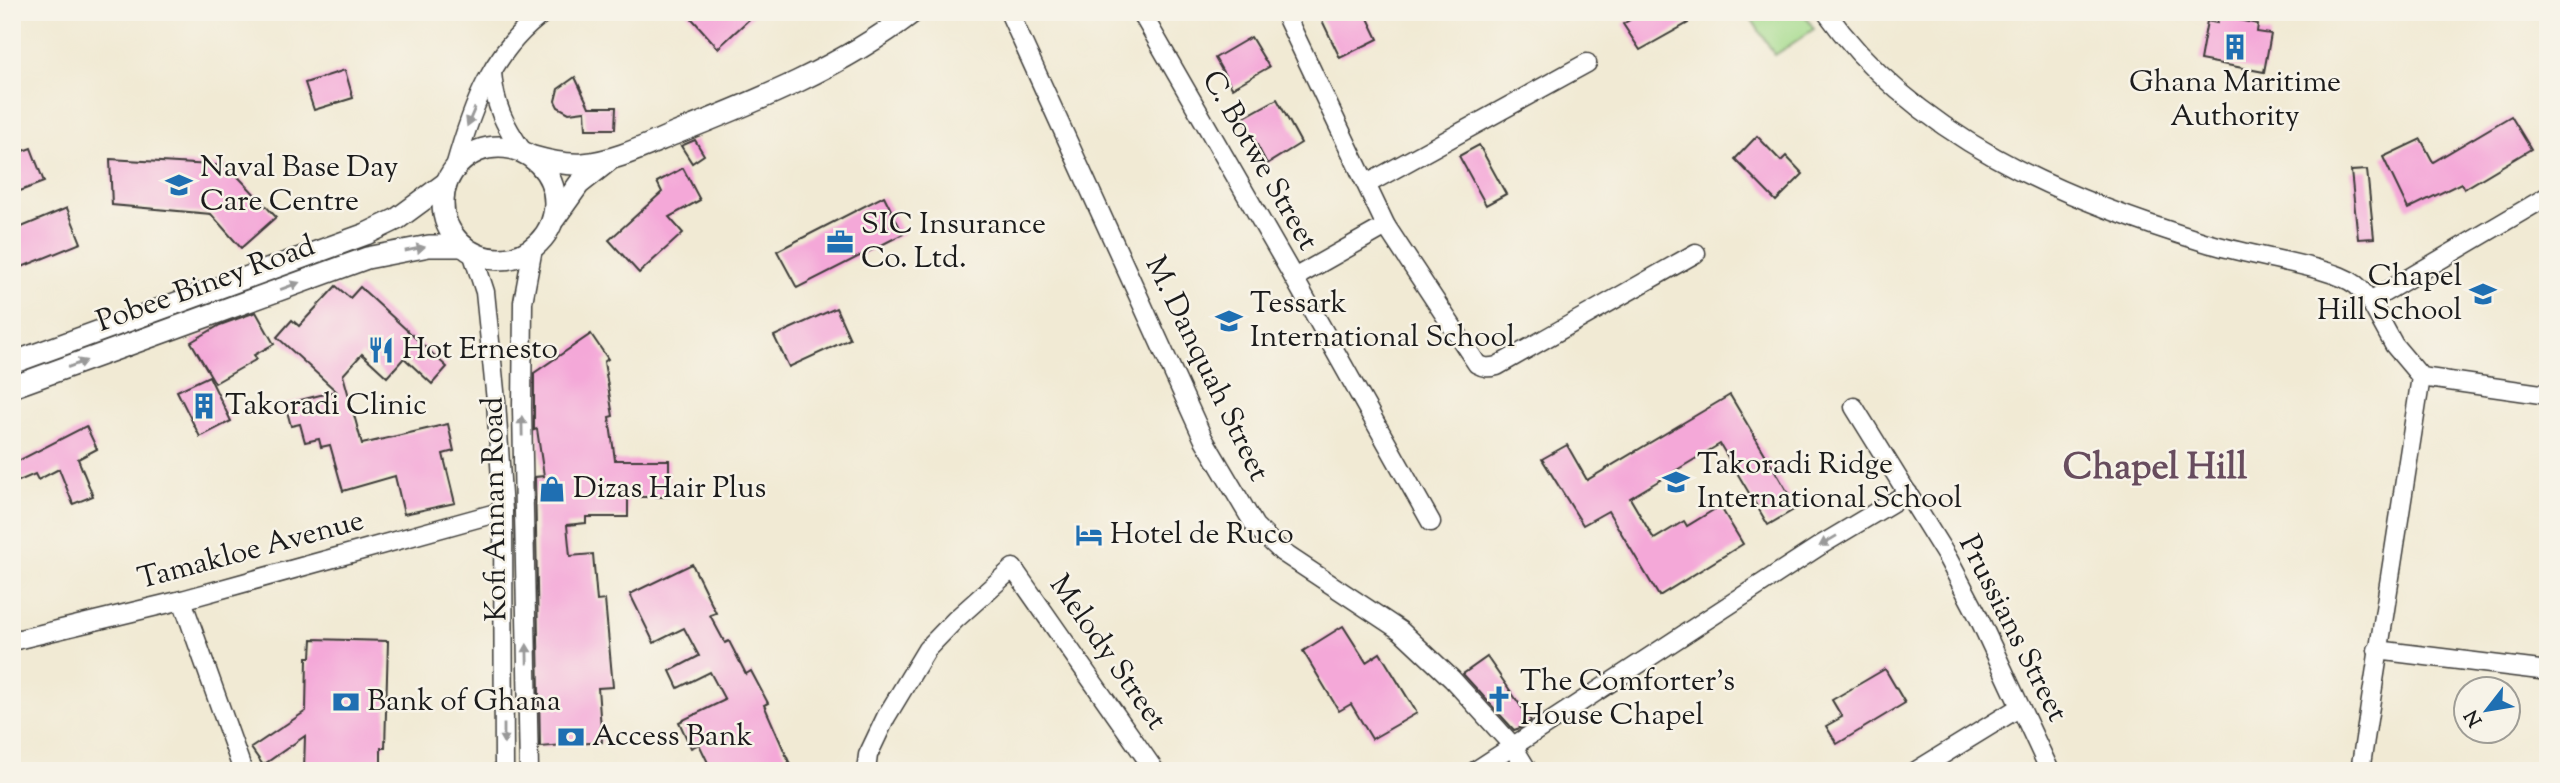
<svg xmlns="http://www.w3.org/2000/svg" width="2560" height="783" viewBox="0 0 2560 783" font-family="'Sorts Mill Goudy',serif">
<rect width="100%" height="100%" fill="#f7f3e8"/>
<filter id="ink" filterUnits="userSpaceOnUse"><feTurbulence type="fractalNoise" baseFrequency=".0143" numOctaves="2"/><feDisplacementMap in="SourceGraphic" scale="14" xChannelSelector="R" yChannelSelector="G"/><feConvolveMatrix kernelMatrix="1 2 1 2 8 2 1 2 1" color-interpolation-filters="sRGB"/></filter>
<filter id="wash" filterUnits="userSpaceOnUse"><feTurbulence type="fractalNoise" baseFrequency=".00686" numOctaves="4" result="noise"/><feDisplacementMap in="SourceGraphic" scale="28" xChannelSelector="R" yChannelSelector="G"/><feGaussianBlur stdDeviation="1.57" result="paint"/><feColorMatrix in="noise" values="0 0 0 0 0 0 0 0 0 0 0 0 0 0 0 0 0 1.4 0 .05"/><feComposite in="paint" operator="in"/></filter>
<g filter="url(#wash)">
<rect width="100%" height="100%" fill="#f1ead4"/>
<polygon fill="#a3da8a" stroke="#607b53" stroke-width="2" points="1747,12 1803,12 1814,29 1775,55"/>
<g id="blocks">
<g fill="#f4a8d8">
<polygon points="686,12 757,12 718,48"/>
<polygon points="1318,12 1365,12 1378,39 1340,58"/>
<polygon points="1643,12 1682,12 1688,23 1640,50 1623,24"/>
<polygon points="2219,16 2258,24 2257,32 2271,34 2264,72 2200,60 2207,21 2217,23"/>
<polygon points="1251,37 1269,67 1232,88 1215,58"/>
<polygon points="345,70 353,98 314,110 305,83"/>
<polygon points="575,77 589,107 616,107 615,129 586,129 585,111 569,113 558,107 555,101 558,89"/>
<polygon points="1277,99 1301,143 1267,164 1243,118"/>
<polygon points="2511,116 2531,149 2464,189 2461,183 2408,209 2383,157 2421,139 2433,162"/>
<polygon points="1757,136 1781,161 1786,156 1803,174 1776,201 1735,159"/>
<polygon points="695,140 704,155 692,163 681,146"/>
<polygon points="1479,145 1506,194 1486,205 1459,156"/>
<polygon points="31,148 44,182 12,194 12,155"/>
<polygon points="110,159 228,166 276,217 241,248 211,214 112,205"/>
<polygon points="683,168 700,200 669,217 683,233 639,273 609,240 662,192 657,182"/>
<polygon points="2367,170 2374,238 2358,239 2351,171"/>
<polygon points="884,196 903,234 797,288 777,251"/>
<polygon points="67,208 81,243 12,271 12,231"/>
<polygon points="336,286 350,298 360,287 447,367 432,384 404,358 387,377 362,354 343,375 362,444 448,424 454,451 443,454 455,503 404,514 395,476 343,491 330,445 321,447 319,439 305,442 300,424 291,426 285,404 336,391 277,337 292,320 299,326"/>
<polygon points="836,308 850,339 789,367 774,336"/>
<polygon points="256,312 274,344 254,355 257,359 215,383 191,342 220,325"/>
<polygon points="591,334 608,359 604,362 613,416 609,417 615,460 669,460 669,497 628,497 628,517 586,517 586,523 567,525 570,556 593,554 597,601 605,600 613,687 598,688 602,742 540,747 535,477 544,476 537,429 534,430 534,373"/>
<polygon points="209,376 231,421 200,437 177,391"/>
<polygon points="1730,395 1797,508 1768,525 1720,444 1630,498 1654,539 1684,521 1687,526 1720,506 1743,544 1659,596 1608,511 1583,525 1542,459 1567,445 1587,480"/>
<polygon points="86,426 97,449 78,459 93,496 73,504 59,469 38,480 35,474 12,484 12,464"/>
<polygon points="692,564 716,613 710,615 725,643 729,641 746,674 751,671 768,703 764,705 793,771 712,771 699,744 691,748 679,722 725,700 710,672 678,688 670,671 699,656 684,628 654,643 630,594"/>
<polygon points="1343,626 1366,662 1380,653 1417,713 1372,739 1351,704 1339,711 1303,651"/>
<polygon points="312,639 388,641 385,748 381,748 381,769 324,768 324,771 304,771 305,736 263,765 251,748 306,711 307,657 311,657"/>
<polygon points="1487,657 1531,721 1520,728 1514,730 1463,674"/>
<polygon points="1885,669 1905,703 1837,744 1826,726 1842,717 1832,700"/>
</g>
</g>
</g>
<g filter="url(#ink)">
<use href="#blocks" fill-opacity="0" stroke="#3c3b38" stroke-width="2"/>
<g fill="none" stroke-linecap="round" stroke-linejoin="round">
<g stroke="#3c3b38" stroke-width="21">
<g id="minor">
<polyline points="1009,12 1203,438 1255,526 1282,552 1401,631 1452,679 1512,745 1528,771"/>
<polyline points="1141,12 1294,278 1431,522"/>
<path d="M1284,12L1386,226L1477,364C1484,368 1489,368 1497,366L1696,253"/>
<path d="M1826,12C1914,136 2063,199 2204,242C2241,253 2279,259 2317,269C2330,273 2344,276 2356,285C2361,289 2365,295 2370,301"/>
<path d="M492,73C495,107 504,124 523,152"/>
<path d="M455,167C472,107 492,50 545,12"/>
<polyline points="1367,184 1587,63"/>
<polyline points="2548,196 2370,301 2394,345 2421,377 2548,395"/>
<polyline points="472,252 485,292 496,401 503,511 504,771"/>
<polyline points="1294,278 1386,226"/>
<polyline points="1854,407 1947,557 1977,614 2050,771"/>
<polyline points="182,600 243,771"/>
<polyline points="12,641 182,600 503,511"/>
<polyline points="2377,650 2548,671"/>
<polyline points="529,771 522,408 523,302 533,248"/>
<polyline points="866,771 868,755 886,717 927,649 955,620 1013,568 1155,771"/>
<polyline points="1475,771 1821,545 1908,493"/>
<polyline points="1916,771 2020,707"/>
<polyline points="2360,771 2421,377"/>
</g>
</g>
<g stroke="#3c3b38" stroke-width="24">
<g id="tertiary">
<circle cx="499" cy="203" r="56"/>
<path d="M530,156C548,161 564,165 583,164C615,161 645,146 674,134C757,101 842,67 913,12"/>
<polyline points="554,219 579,184 608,161"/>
<polyline points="12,363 366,234 397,219 446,183"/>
<polyline points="12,387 367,258 429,246 463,246"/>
</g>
</g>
<use href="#minor" stroke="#fff" stroke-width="18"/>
<use href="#tertiary" stroke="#fff" stroke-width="21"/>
</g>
<defs><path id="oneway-solid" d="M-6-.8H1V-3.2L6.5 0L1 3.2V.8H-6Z" transform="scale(1.75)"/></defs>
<g fill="#999">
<use href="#oneway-solid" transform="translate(471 117) rotate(113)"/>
<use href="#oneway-solid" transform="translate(415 249) rotate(-11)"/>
<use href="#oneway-solid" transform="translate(290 286) rotate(-20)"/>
<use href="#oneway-solid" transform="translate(77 364) rotate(-20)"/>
<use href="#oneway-solid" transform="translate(522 426) rotate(-91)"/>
<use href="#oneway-solid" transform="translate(1828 541) rotate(149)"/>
<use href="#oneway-solid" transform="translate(527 654) rotate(-91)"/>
<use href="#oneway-solid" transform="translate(504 734) rotate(90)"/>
</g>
</g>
<defs>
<g id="building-bare" transform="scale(2.1)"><path d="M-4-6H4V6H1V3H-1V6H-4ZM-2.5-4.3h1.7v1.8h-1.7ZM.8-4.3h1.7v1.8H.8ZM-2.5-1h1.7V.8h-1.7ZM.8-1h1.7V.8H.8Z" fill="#1f6fb2" stroke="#f7f3e8" stroke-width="2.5" paint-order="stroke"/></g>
<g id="school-bare" transform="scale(2.1)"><path d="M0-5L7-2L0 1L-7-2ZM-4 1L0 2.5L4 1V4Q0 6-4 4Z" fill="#1f6fb2" stroke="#f7f3e8" stroke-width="2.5" paint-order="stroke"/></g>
<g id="office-bare" transform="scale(2.1)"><path d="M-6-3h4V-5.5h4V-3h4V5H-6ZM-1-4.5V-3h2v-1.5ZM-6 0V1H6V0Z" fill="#1f6fb2" stroke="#f7f3e8" stroke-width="2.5" paint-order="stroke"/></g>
<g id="restaurant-bare" transform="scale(2.1)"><path d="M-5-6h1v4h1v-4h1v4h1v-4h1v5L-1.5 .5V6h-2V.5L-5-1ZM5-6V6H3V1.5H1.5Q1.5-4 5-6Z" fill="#1f6fb2" stroke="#f7f3e8" stroke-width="2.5" paint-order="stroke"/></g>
<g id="shop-bare" transform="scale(2.1)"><path d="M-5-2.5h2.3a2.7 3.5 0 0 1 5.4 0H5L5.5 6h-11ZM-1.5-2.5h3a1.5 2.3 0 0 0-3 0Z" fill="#1f6fb2" stroke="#f7f3e8" stroke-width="2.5" paint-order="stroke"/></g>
<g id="hotel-bare" transform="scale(2.1)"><path d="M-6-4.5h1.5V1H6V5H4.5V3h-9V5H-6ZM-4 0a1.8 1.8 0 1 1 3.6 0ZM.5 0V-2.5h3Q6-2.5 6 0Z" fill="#1f6fb2" stroke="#f7f3e8" stroke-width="2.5" paint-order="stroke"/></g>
<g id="church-bare" transform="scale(2.1)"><path d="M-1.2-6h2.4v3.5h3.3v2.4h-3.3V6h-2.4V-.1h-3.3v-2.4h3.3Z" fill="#1f6fb2" stroke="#f7f3e8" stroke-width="2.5" paint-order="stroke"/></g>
<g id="bank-bare" transform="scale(2.1)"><path d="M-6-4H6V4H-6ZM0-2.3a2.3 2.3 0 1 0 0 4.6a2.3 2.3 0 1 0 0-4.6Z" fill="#1f6fb2" stroke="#f7f3e8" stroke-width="2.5" paint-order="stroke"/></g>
</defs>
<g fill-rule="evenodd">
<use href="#building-bare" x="2235" y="47"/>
<use href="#school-bare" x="179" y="185"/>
<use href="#office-bare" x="840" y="242"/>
<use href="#school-bare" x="2483" y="294"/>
<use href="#school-bare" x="1229" y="321"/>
<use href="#restaurant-bare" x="381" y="350"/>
<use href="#building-bare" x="204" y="406"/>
<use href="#school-bare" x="1676" y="482"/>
<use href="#shop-bare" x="552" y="489"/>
<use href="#hotel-bare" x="1089" y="535"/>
<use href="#church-bare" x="1499" y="699"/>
<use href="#bank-bare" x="346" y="702"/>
<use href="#bank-bare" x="571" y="737"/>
</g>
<g text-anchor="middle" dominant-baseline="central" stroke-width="5" stroke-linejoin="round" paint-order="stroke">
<g font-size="30" fill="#1c1c1c" stroke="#f7f3e8" text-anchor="start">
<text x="2235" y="83" text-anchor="middle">Ghana Maritime<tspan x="2235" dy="34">Authority</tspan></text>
<text x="200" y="168">Naval Base Day<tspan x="200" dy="34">Care Centre</tspan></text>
<text x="861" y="225">SIC Insurance<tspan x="861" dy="34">Co. Ltd.</tspan></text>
<text x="2462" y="277" text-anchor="end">Chapel<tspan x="2462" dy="34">Hill School</tspan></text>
<text x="1250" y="304">Tessark<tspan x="1250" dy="34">International School</tspan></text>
<text x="402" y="350">Hot Ernesto</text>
<text x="225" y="406">Takoradi Clinic</text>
<text x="1697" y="465">Takoradi Ridge<tspan x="1697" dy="34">International School</tspan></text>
<text x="573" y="489">Dizas Hair Plus</text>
<text x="1110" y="535">Hotel de Ruco</text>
<text x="1520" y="682">The Comforter's<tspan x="1520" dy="34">House Chapel</tspan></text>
<text x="367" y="702">Bank of Ghana</text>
<text x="592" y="737">Access Bank</text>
</g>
<g font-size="30" fill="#1c1c1c" stroke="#f7f3e8">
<text transform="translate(1259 161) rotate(60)">C. Botwe Street</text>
<text transform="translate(206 285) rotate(-20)">Pobee Biney Road</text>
<text transform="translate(1206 369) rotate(64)">M. Danquah Street</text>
<text transform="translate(496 509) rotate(-91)">Kofi Annan Road</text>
<text transform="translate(251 551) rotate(-15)">Tamakloe Avenue</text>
<text transform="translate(2012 629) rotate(63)">Prussians Street</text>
<text transform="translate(1107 653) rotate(55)">Melody Street</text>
</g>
<g font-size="37" font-weight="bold" fill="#684d5e" stroke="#f7f3e8">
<text x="2155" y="469">Chapel Hill</text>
</g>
</g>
<rect width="2560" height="783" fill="none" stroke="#f7f3e8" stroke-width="42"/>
<g transform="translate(2487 710) rotate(239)"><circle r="33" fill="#f7f3e8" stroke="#9f9d96" stroke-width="2"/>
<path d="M0-5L12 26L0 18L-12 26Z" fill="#1f6fb2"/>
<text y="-10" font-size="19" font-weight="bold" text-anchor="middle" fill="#1c1c1c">N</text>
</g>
</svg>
